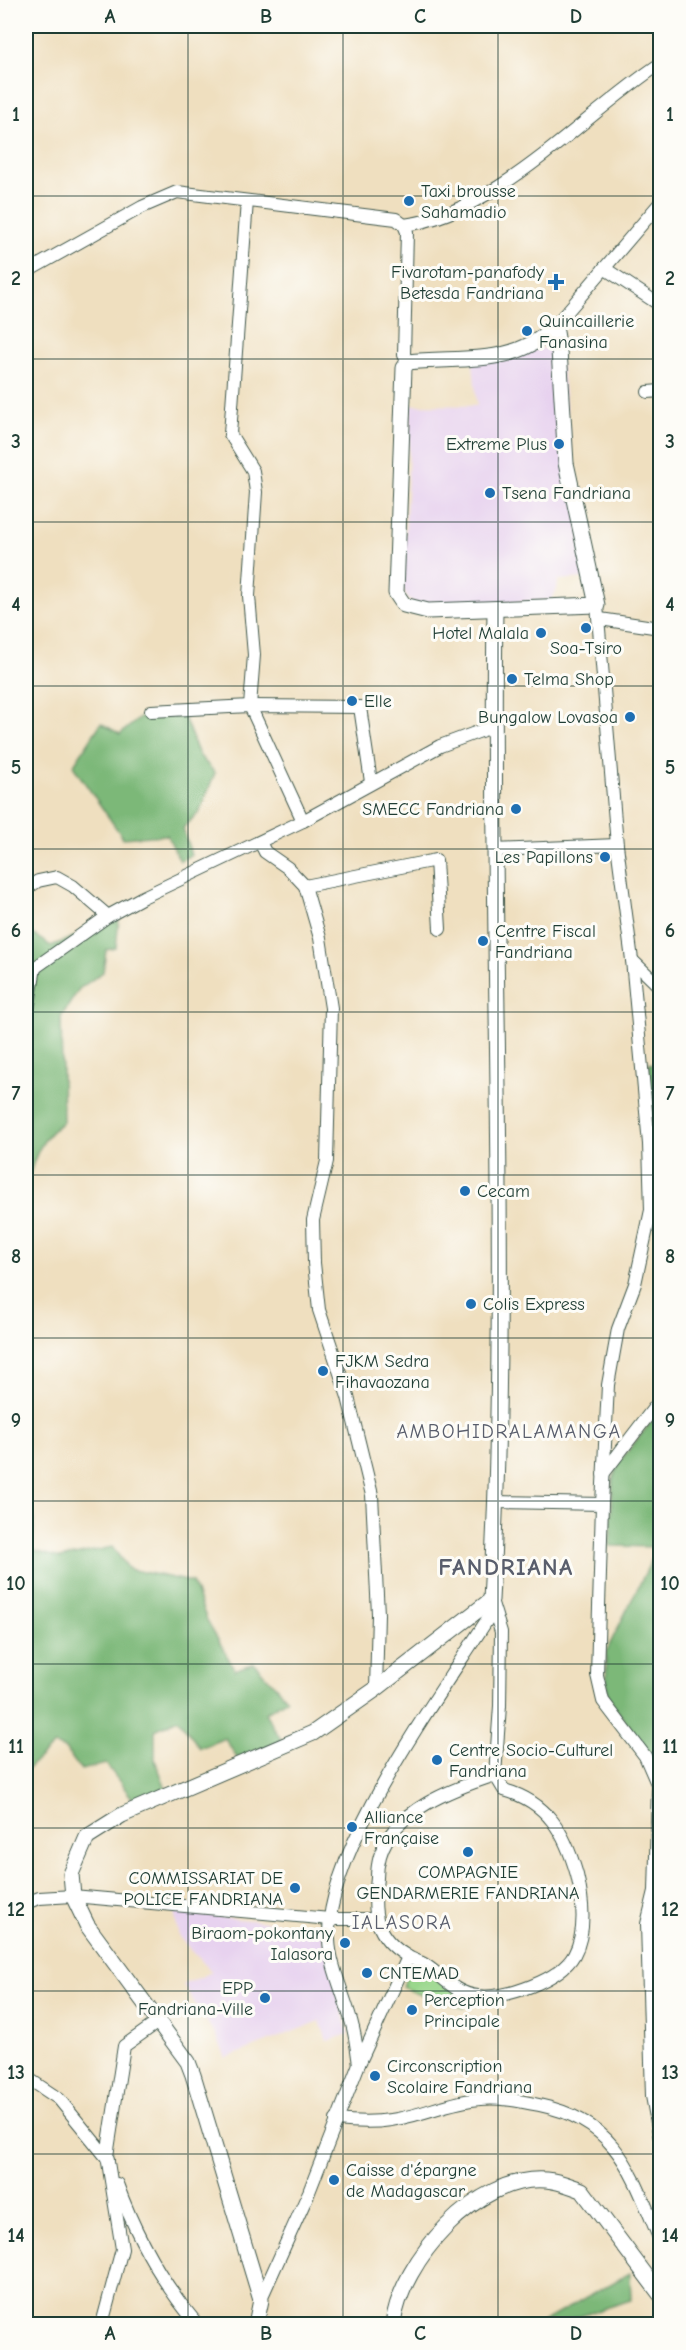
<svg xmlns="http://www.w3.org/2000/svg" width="686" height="2350" viewBox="0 0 686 2350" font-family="'Comic Neue',sans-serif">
<rect width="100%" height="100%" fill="#fdfcf7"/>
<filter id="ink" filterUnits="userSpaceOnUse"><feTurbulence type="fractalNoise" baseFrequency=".0167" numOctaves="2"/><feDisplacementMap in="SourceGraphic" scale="12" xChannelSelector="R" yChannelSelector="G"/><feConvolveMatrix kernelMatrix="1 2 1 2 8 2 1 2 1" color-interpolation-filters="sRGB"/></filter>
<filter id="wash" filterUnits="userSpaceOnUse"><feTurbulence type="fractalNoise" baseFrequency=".008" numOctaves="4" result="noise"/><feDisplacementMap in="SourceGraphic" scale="24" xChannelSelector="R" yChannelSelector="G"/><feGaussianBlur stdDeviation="1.35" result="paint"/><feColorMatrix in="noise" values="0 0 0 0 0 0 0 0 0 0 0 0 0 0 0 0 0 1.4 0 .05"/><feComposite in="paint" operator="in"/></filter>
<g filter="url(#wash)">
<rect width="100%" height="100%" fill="#efdfbf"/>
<g fill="#e7d2ef">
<polygon points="559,345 586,578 558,580 557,589 551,600 422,608 408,598 403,588 411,405 477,406 473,363"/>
<polygon points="174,1912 321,1928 348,2034 327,2041 320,2021 226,2058 216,2036 183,1985 212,1972 179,1937"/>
</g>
<polygon fill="#9ad78c" stroke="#5c8a60" stroke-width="1.5" points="413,1964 466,1997 464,2008 435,1998 434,2000 402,1987"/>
<g fill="#7bb878" stroke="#4d7a56" stroke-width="1.5">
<polygon points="141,717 184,717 199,755 215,773 200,811 183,828 191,855 180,861 167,835 123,838 73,766 101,723 120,734"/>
<path d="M119,919L116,948L106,950L103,972L79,989L61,1017L63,1122C40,1137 34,1160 26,1185V1006L34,967L26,969V930L51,946Z"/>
<polygon points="649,1063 660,1067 660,1214 655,1207"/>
<polygon points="660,1411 660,1767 615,1708 607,1692 606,1652 658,1547 610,1546 613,1479 620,1461"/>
<polygon points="34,1519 32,1550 60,1558 112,1547 129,1569 192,1582 207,1620 235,1670 254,1663 287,1699 265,1713 282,1741 237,1758 225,1738 200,1748 178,1719 155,1730 155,1760 166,1788 135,1802 106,1764 81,1770 65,1749 54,1745 26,1770 26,1520"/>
<polygon points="630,2273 631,2300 556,2324 539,2324"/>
</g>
</g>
<g filter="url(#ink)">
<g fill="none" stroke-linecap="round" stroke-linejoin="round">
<g stroke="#3e5549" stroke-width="14">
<g id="minor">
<polyline points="247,201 230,434 253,471 256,492 249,596 254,655 250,706 303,821"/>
<path d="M404,225C496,214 584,114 660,64"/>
<polyline points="604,268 660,305"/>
<polyline points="26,272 142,207 177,192 396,219 404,225 407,232 404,355 408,362"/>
<polyline points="555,326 660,203"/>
<polyline points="648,392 660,391"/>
<polyline points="597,605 617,845 632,960 649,1144 651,1210 635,1284 618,1329 608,1385 602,1504 597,1675 603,1701 645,1756 658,1786 655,1891 647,1924 652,2096 660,2139"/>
<polyline points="600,619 660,628"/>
<polyline points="151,711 250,706 360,707 371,782"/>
<polyline points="260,842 265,852 288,868 305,886 320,938 331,1008 327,1161 313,1220 314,1263 319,1310 348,1397 372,1495 378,1614 376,1689"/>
<polyline points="494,850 617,845"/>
<polyline points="305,886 436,860 440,929"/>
<polyline points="26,889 38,881 57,877 73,886 108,916"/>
<polyline points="632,960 660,987"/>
<polyline points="26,974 108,916 143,897 303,821 440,746 494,726"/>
<polyline points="26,1022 35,967"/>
<polyline points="603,1474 660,1400"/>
<polyline points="496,1502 602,1504"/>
<path d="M491,1600L501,1632L500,1706L495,1775L504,1790C548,1802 565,1833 577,1875C583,1900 587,1931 574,1955C560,1980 506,1999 478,1996C454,1994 442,1975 424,1964C419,1961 412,1960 407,1956C375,1937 372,1913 377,1878C377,1871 378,1863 380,1856C393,1810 455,1788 495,1775"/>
<polyline points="26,1903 39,1898 73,1896 330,1919 375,1919"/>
<path d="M359,2064C357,2052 356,2040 353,2028C347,2001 330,1967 329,1940C324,1852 439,1696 487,1620L491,1601"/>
<polyline points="26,2077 59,2099 108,2159"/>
<path d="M336,2120C354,2122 372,2123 391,2120C421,2116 450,2101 480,2099C500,2097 520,2101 539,2105C618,2121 632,2174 660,2240"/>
<path d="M117,2184C136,2236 161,2282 197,2324"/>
<polyline points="259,2303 309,2192 359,2064 408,1957"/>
<polyline points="102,2324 122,2249 107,2156 124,2046 158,2022"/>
</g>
</g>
<g stroke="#3e5549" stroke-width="17">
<g id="major">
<path d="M555,326L559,350L566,463L597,605L428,611L404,605L396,593L404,368L408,362C460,356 514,368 555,326Z"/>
<path d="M256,2324L261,2300L193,2075L188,2062L87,1925L73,1896L71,1874L87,1837L122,1815L313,1733L376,1689L491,1600C510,1270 490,940 495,610"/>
<path d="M393,2324C401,2261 477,2174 546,2180C559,2181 570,2186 582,2190L660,2294"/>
</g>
</g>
<use href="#minor" stroke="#fff" stroke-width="12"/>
<use href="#major" stroke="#fff" stroke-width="15"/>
</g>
</g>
<path fill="none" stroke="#1f3d34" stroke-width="1.5" stroke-opacity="0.55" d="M188,26V2324M343,26V2324M498,26V2324M26,196H660M26,359H660M26,522H660M26,686H660M26,849H660M26,1012H660M26,1175H660M26,1338H660M26,1501H660M26,1664H660M26,1828H660M26,1991H660M26,2154H660"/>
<g fill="#1f6fb2" stroke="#fdfcf7" stroke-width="2">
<circle cx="409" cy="201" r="6"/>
<path d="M553 273h6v6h6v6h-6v6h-6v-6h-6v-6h6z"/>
<circle cx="527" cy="331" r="6"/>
<circle cx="559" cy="444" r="6"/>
<circle cx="490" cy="493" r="6"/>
<circle cx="586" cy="628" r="6"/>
<circle cx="541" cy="633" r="6"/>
<circle cx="512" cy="679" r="6"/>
<circle cx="352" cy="701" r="6"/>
<circle cx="630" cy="717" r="6"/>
<circle cx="516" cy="809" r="6"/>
<circle cx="605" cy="857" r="6"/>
<circle cx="483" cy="941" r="6"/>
<circle cx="465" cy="1191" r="6"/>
<circle cx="471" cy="1304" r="6"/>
<circle cx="323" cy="1371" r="6"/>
<circle cx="437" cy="1760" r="6"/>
<circle cx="352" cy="1827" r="6"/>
<circle cx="468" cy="1852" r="6"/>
<circle cx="295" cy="1888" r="6"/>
<circle cx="345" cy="1943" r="6"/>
<circle cx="367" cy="1973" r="6"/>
<circle cx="265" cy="1998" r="6"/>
<circle cx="412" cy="2010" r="6"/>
<circle cx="375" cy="2076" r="6"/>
<circle cx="334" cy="2180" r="6"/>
</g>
<g text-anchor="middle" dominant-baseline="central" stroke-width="6" stroke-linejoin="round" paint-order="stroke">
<g font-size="18" fill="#1f3d34" stroke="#fdfcf7" text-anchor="start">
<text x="421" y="191">Taxi brousse<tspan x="421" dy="21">Sahamadio</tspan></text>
<text x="544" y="272" text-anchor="end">Fivarotam-panafody<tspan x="544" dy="21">Betesda Fandriana</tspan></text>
<text x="539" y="321">Quincaillerie<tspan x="539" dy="21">Fanasina</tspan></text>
<text x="547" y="444" text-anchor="end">Extreme Plus</text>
<text x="502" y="493">Tsena Fandriana</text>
<text x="529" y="633" text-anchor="end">Hotel Malala</text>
<text x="586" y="648" text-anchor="middle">Soa-Tsiro</text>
<text x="524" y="679">Telma Shop</text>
<text x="364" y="701">Elle</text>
<text x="618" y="717" text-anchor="end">Bungalow Lovasoa</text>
<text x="504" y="809" text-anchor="end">SMECC Fandriana</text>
<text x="593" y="857" text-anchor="end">Les Papillons</text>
<text x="495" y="931">Centre Fiscal<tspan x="495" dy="21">Fandriana</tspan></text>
<text x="477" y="1191">Cecam</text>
<text x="483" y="1304">Colis Express</text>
<text x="335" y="1361">FJKM Sedra<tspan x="335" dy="21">Fihavaozana</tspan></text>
<text x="449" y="1750">Centre Socio-Culturel<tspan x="449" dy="21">Fandriana</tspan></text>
<text x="364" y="1817">Alliance<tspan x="364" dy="21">Française</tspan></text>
<text x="468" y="1872" text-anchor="middle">COMPAGNIE<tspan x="468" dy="21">GENDARMERIE FANDRIANA</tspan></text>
<text x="283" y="1878" text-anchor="end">COMMISSARIAT DE<tspan x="283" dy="21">POLICE FANDRIANA</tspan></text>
<text x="333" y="1933" text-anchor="end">Biraom-pokontany<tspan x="333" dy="21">Ialasora</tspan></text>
<text x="379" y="1973">CNTEMAD</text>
<text x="253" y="1988" text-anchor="end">EPP<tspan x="253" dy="21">Fandriana-Ville</tspan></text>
<text x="424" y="2000">Perception<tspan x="424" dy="21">Principale</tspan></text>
<text x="387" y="2066">Circonscription<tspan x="387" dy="21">Scolaire Fandriana</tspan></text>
<text x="346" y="2170">Caisse d'épargne<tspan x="346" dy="21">de Madagascar</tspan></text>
</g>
<g font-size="20" letter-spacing="1.5" fill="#595e6c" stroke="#fdfcf7">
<text x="509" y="1431">AMBOHIDRALAMANGA</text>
<text x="402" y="1922">IALASORA</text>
</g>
<g font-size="24" font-weight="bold" letter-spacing="1.5" fill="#595e6c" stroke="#fdfcf7">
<text x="506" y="1567">FANDRIANA</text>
</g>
</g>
<rect width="686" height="2350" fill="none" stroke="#fdfcf7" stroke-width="66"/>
<rect x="33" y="33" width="620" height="2284" fill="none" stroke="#1f3d34" stroke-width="2"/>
<g font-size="20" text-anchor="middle" font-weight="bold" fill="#1f3d34">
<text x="110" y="23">A</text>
<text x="266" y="23">B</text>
<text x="420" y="23">C</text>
<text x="576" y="23">D</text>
<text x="16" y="121">1</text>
<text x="670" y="121">1</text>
<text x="16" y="285">2</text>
<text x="670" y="285">2</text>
<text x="16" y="448">3</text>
<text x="670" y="448">3</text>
<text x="16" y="611">4</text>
<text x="670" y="611">4</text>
<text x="16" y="774">5</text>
<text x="670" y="774">5</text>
<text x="16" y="937">6</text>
<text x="670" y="937">6</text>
<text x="16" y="1100">7</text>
<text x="670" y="1100">7</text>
<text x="16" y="1263">8</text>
<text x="670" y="1263">8</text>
<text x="16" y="1427">9</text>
<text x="670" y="1427">9</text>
<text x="16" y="1590">10</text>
<text x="670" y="1590">10</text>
<text x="16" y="1753">11</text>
<text x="670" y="1753">11</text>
<text x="16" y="1916">12</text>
<text x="670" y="1916">12</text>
<text x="16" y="2079">13</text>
<text x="670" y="2079">13</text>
<text x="16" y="2242">14</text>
<text x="670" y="2242">14</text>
<text x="110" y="2340">A</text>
<text x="266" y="2340">B</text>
<text x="420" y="2340">C</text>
<text x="576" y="2340">D</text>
</g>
</svg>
